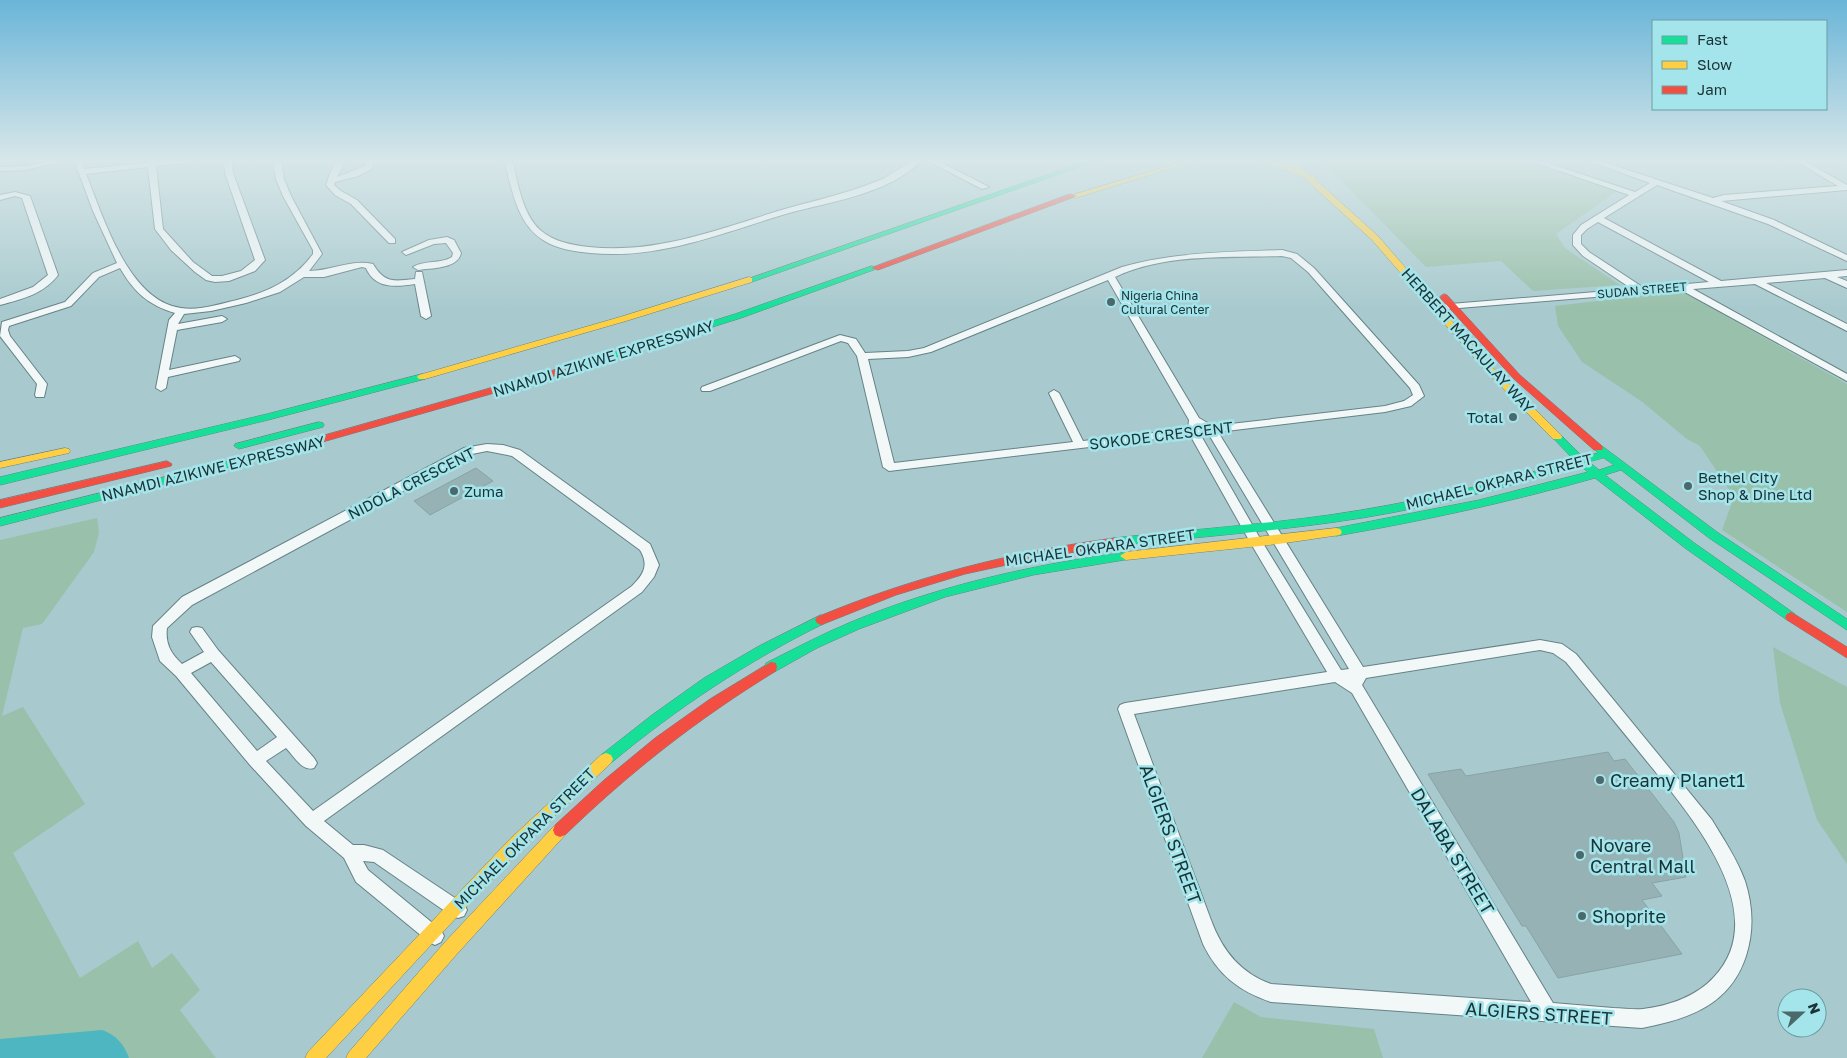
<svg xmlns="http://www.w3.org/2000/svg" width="1847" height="1058" viewBox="0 0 1847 1058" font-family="'Golos Text',sans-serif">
<rect width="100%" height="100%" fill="#a8cace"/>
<g fill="#99c0aa">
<polygon points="1327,160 1520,160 1616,192 1556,234 1565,248 1620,285 1533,291 1501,261 1426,267 1326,165"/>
<polygon points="1681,291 1847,384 1847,612 1722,530 1734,497 1700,446 1687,439 1641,401 1582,362 1558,326 1555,306"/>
<polygon points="97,518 99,533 94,552 42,624 23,628 2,716 23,707 85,804 13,853 80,978 138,941 152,968 172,953 200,990 180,1010 216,1058 0,1058 0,540"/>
<polygon points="1773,647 1847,687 1847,864 1817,820 1780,703"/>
<polygon points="1234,1002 1261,1017 1374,1029 1383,1058 1202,1058"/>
</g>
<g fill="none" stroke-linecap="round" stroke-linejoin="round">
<path fill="#4eb6c1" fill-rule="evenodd" d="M102,1030C116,1035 124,1044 129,1058H0V1039Z"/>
</g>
<g fill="#96b2b5" stroke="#88a3a6">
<polygon points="476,468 493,481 430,515 414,501"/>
<polygon points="1608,752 1614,761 1625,759 1674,822 1679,833 1686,877 1652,883 1662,896 1642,900 1682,954 1558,978 1526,926 1522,926 1428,774 1461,769 1466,776"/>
</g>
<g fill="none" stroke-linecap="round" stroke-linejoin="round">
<g stroke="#668285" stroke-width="2">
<g id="street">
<polygon points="53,160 66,160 26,170 0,171 0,167 26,166"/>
<path d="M74,160H82L84,169L147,163V160H155V162L198,160L194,162L156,166L163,229L193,262L212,276H222L241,271L255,260L225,173L224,160H232L233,173L265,260L255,271L229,281L215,282L206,280L195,272L171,250L155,229L148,167L86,174C103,216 128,301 181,308C199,311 220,304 237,300C268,292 294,280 313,254V250L283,196L276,179L273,160H281L284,179L291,196L322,254L309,271C331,271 352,259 373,264C385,284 394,281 415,279L416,272H422L431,316L426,319L421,316L415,284C396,287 375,289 366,268L362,267L324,277H304L280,292L246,303L211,311L184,314L178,324L222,316L227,319L222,322L177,330L169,370L235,356L240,359L239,361L168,377L166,388L161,391L156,388L169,320L175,313C148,305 134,292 120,268L99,277L71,306L9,326L8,330L10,336L47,384L44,397H36L35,395L37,384L0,336L2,322L65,302L93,273L117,263L93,211Z"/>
<polygon points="338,160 346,160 337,177 365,166 366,160 374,160 372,169 358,176 335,182 334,185 341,191 357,200 395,239 395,243 389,243 351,204 335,195 326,185 330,173"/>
<path d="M504,160H512C518,183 522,213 540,230C554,242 572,245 589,247C655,254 717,230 778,211C805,203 832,197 859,188L883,179L913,160H922C889,194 833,201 789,213C724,232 660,260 590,253C574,251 556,249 543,240C516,223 512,188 504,160Z"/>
<polygon points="926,160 936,160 989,187 982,189"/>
<path d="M1528,160H1539L1635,192L1650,183L1586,160H1597L1713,198L1724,195L1838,186L1794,160H1803L1847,185V190L1721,201L1774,220L1847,255V261L1768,224L1657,185L1604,218L1721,281L1847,270V276L1837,277L1847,281V288L1825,278L1766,283L1847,324V331L1755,284L1693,289L1847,374V381L1681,290L1435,310L1433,308L1438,305L1632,289L1583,256L1573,245V235L1581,225L1629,195ZM1598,222L1709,282L1644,288L1589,252L1581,244V235L1587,229Z"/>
<path d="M15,192L30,196L58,275C44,294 22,299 0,305V299L33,287L48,275L22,198L15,196L0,200V195Z"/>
<path d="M447,237L454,240L461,253C458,269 431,268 418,270L413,267C424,260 441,264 452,257L453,253L446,243L434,244L406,255L402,252L429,240Z"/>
<path d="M1282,250L1297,254L1314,268L1419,385L1424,396L1411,406L1385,412L1218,432L1363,667L1540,640L1562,644L1576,654L1712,820C1724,840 1737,859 1745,881C1753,906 1754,931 1746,956C1730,1005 1689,1019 1642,1028L1271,1002C1239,991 1218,975 1203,944L1118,709L1120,705L1125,703L1327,672L1250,542L1190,435L889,471L883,467L857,356L848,343L841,341L710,391H702L701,389L702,387L840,335L856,339L865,353L908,351L924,348L1122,267C1175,252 1228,252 1282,250ZM1282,256L1291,258L1308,272L1410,388L1413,395L1404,401L1385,406L1213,426L1199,418L1115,277C1165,253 1228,258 1282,256ZM1108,280L1189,420L1188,429L1083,441L1059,393L1054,390L1049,393L1073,442L894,463L868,359L908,357L931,352ZM1208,433L1349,669L1341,670L1261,540L1200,434ZM1540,650L1553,653L1566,662C1592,694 1619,727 1645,759C1686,810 1776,911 1714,977C1697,996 1669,1006 1643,1009C1634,1010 1623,1008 1613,1008C1593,1006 1573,1005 1553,1003L1362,685L1366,678ZM1335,682L1352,693L1531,1002L1271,984C1240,973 1222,950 1211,920L1134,714Z"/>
<path d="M487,444L503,445L520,450L650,544L659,565L654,577L642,592L324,821L353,845H364L383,850L464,904L467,910L464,916L458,918L452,916L374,862L363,861L368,870L441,930L444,936L441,942L435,945L429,942L356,882L344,858L306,826L250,765L176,676L160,661L152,637L153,626L182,597L464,448ZM487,451L512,456L640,550C649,565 644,574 632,586L313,811L266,761L286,748C294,756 302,772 314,768L317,763L314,758L218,650L202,628L197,627L192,628L190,632L204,652L182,664C171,654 165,644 167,628L192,605L472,454ZM211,662L277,737L257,751L191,673Z"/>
</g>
</g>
<g stroke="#668285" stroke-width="1">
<g id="fast">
<polygon points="1090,160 1099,160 752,282 749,283 745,280"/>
<polygon points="872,266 879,268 741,318 575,370 569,370 567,368 569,366 735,314"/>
<polygon points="422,374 425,375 425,379 268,420 0,485 0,477 267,414"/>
<polygon points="319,422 323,423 324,425 323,427 239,449 234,446 235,444"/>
<path d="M1557,434L1561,435L1583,457L1598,453L1593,448L1594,446H1602L1717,532L1847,619V630L1709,538L1621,470L1605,475L1693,542L1795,614L1797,617L1795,620H1787L1685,548L1595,478C1510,502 1423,521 1336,536L1330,532L1336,528L1479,500L1588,472L1579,465C1508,487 1436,506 1362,518C1280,531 1197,537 1114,546L1108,542L1114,538C1186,530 1258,525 1329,515C1412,503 1494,484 1574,460L1552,437ZM1604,458L1614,465L1599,470L1589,462Z"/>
<polygon points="273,450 278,453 277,455 0,526 0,518"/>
<path d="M1126,552L1132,556L1130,559L1033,575L945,597L859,629L817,648L776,671L771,672L766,671L765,667L766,663C794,649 822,634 851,622C940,585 1032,565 1126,552Z"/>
<path d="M821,615L825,617L827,620L825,623C748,661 677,708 611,763L606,765L601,763L599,759L601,755L652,715L704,678L759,646Z"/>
</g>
</g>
<g stroke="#668285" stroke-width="1">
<g id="slow">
<polygon points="1188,160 1198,160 1076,198 1069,196"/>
<polygon points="1258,160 1268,160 1293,167 1286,160 1293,160 1309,174 1315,176 1315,179 1378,236 1489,364 1561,435 1562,437 1561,439 1553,439 1483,368 1372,240 1303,177"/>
<polygon points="749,277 752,278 752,282 626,321 425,379 419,379 417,377 419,375 620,317"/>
<polygon points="65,448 69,449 70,451 69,453 0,468 0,462"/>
<polygon points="1336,528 1340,529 1342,532 1340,535 1278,544 1126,560 1120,556 1126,552"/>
<polygon points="606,753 611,755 613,759 611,763 520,849 326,1058 305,1058 308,1052 510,839 601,755"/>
<polygon points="560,823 565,825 567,830 565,835 457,954 366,1058 346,1058 349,1052 445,942 555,825"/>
</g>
</g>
<g stroke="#668285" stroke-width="1">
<g id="jam">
<polygon points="1070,194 1077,196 878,270 871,268"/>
<polygon points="1444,294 1447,295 1520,375 1602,446 1603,448 1602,450 1594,450 1514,379 1441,299 1440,297"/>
<polygon points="572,365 577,368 575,370 277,455 269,455 268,453 269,451"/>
<polygon points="167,461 172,464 171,466 0,508 0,500"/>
<path d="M1114,538L1118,539L1120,542L1118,545L1039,558L965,574L896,595L821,625L817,623L815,620L817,617C913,577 1011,552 1114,538Z"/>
<polygon points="1791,612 1847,647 1847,658 1787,620 1785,617 1787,614"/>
<path d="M771,662L776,663L777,667L776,671C699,718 630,772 565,835L560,837L555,835L553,830L555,825L604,780L655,738L710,699Z"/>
</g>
</g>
<use href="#street" fill="#f2f7f8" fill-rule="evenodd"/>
<use href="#fast" fill="#16e098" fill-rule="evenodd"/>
<use href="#slow" fill="#ffcf43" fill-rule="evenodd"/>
<use href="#jam" fill="#f24e42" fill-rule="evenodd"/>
</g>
<linearGradient id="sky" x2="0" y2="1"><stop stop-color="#6ab5d8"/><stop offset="0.52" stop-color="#d8e7e9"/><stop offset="1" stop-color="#d8e7e9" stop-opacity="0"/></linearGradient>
<rect width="1847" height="308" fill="url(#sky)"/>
<g fill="#4b686b" stroke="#a4e4eb" stroke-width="2">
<circle cx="1111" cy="302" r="5"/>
<circle cx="1513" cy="417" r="5"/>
<circle cx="1688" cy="486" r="5"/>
<circle cx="454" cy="491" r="5"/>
<circle cx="1600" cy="780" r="5"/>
<circle cx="1580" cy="855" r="5"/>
<circle cx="1582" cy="916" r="5"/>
</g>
<g text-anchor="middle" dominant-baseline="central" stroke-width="5" stroke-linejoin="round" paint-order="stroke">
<g font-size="12" fill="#193336" stroke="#a4e4eb">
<text transform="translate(1642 290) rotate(-5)">SUDAN STREET</text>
</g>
<g font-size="12" fill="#193336" stroke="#a4e4eb" text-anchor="start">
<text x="1121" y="295">Nigeria China<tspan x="1121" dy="14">Cultural Center</tspan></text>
</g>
<g font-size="15" fill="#193336" stroke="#a4e4eb">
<text transform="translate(1468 340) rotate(48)">HERBERT MACAULAY WAY</text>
<text transform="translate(603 358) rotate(-17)">NNAMDI AZIKIWE EXPRESSWAY</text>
<text transform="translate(1161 435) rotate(-7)">SOKODE CRESCENT</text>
<text transform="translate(213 468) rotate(-14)">NNAMDI AZIKIWE EXPRESSWAY</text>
<text transform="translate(1499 481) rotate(-14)">MICHAEL OKPARA STREET</text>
<text transform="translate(411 483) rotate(-27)">NIDOLA CRESCENT</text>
<text transform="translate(1100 547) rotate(-8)">MICHAEL OKPARA STREET</text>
<text transform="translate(524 838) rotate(-45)">MICHAEL OKPARA STREET</text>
</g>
<g font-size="15" fill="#193336" stroke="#a4e4eb" text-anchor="start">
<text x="1503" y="417" text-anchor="end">Total</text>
<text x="1698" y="477">Bethel City<tspan x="1698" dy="17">Shop &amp; Dine Ltd</tspan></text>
<text x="464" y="491">Zuma</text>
</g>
<g font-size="18" fill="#193336" stroke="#a4e4eb" text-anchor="start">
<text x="1610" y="780">Creamy Planet1</text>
<text x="1590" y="845">Novare<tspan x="1590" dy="21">Central Mall</tspan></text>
<text x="1592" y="916">Shoprite</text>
</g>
<g font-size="18" fill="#193336" stroke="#a4e4eb">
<text transform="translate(1171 834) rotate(70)">ALGIERS STREET</text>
<text transform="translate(1453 851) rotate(59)">DALABA STREET</text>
<text transform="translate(1539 1013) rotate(4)">ALGIERS STREET</text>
</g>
</g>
<rect x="1652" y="20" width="175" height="90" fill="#a4e4eb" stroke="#6c9da3"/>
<rect x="1662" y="36" width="25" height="8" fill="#16e098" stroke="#6c9da3"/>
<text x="1697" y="45" font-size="15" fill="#193336">Fast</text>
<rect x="1662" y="61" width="25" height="8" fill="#ffcf43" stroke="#6c9da3"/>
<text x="1697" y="70" font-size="15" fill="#193336">Slow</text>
<rect x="1662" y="86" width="25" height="8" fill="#f24e42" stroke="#6c9da3"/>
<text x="1697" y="95" font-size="15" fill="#193336">Jam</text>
<g transform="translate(1802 1013) rotate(69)"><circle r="24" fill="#a4e4eb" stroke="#6c9da3"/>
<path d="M0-4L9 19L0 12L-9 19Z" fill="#4b686b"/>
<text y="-8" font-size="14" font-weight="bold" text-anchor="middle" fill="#193336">N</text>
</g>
</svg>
